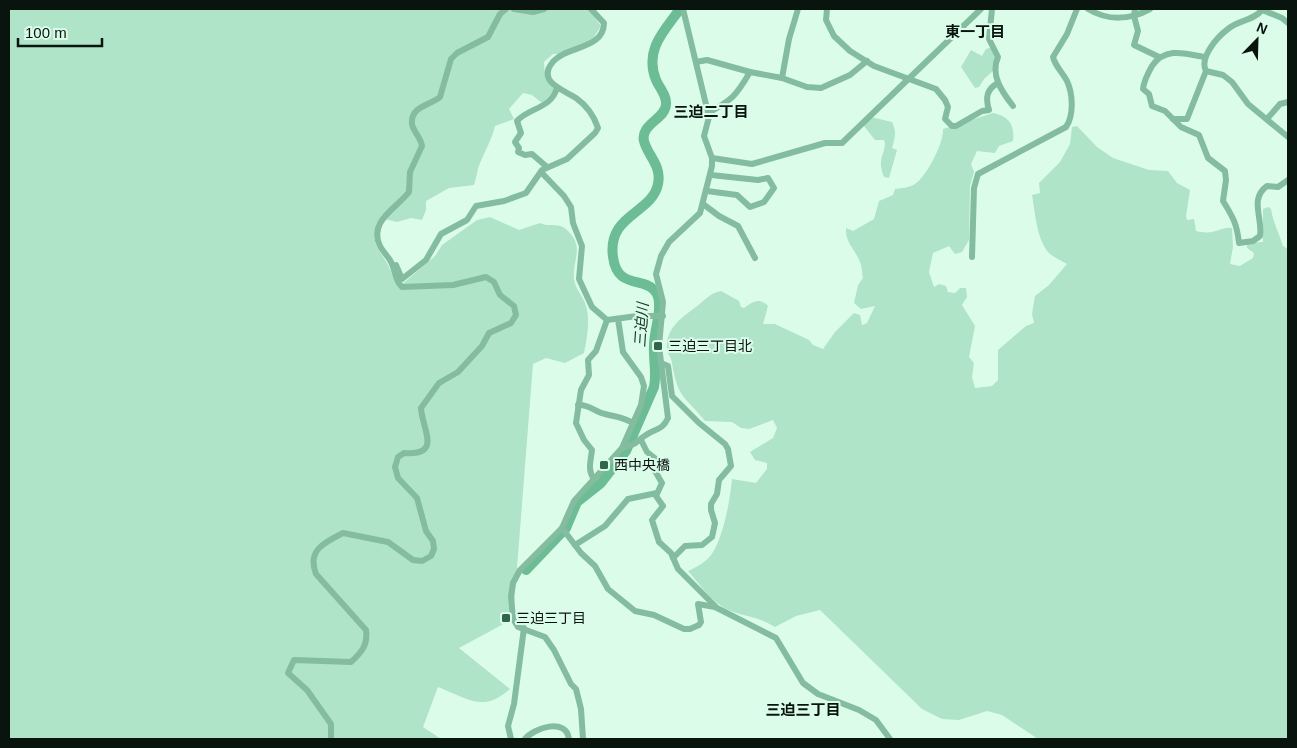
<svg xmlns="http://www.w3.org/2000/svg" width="1297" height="748" viewBox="0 0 1297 748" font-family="Arial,'Noto Sans JP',sans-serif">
<rect width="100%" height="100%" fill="#dcfcea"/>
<g fill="#afe4c8">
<path d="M9,9H589L601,26L592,40L559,54H553L544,62L545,77L555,90L542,103L532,95L523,93L509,109L514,119L495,126C492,139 486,149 481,161C477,168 477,177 474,185L449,188L426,201V210L422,220L411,218L397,222L381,218C366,244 381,249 390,269C393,276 394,280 400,286L435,256L442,245L477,220L490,217L519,230L540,223C549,228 559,221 568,231C585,248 572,260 574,279C575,288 582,295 585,303C591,319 587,338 584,353L565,363L546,358L533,364L513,619L459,648L510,689C483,713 469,699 438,687L423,727L441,739H9Z"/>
<polygon points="992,47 996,53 993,71 984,79 979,87 975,88 961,67 971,50 982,56 986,49"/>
<path d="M993,113C1009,116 1015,125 1013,141L999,146L995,153L977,151L971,164L974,172L970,186L969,240L962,252L955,254L949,246L933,253L929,272L934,287L939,284L946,286L948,292L955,293L960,288H966L967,297L962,305L975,326L969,357L974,363L972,377L975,388L992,386L998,380V350L1026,326L1034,323L1032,314L1035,296L1049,285L1067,264C1062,261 1055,258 1050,254C1037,242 1035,212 1032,195L1040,193L1039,183L1060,162L1070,144L1072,127L1077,126L1097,147L1113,158L1149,170L1168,171L1177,183L1190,190L1186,216L1187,220L1194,219L1196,231C1215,236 1221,226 1232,228L1233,247L1230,264L1240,266L1253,258L1254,253L1247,248V243L1263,242V209L1268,207L1271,209C1273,222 1279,233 1283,246L1288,249V739H1038L1002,715L987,711L959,720L942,719L922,709L820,610L796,616L775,627C757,616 749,618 731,611C713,604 701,586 688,571C697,567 708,561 713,552C724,534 730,500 732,479L756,483L767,469V463L755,460L750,452L773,438L777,428L773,420L749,429L741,428L732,422L705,421C684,395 678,399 672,363C672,358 667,354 667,349C665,329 682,317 696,307C705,300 710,293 721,291L739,301L741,307L744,308C753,302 759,297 768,306L763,324H775L809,340L813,345L823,349L835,332L854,313L860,315L862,325L867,323L875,306L861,309L854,303L858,285L863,278C862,273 862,266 860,262C855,249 845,243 846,228L853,231L874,219L879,201L893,195L895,189C902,188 909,188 915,184C926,177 944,143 943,129Z"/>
<path d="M871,117L892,122C897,132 895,138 892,148L897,150L889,178L884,177C877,158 884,158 885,143L884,140H875L864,126Z"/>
</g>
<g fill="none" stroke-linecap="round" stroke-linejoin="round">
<path stroke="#6cbd95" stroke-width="10" d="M526,570L566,528L577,502L601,483L626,451L654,387C657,373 653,359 654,345C654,332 660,317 659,304C659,299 657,293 654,290C643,277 617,289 613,257C607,214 652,214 658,184C662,165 647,155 644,141C640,124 666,119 666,104C667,96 659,87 656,80C644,50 664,31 680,9"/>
<g stroke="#84bc9f" stroke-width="6">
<polyline points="514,9 533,12 544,9"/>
<path d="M827,9L826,20L834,36L850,51L874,66L936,89L945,100L948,107L945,119L952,126H956L982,111L989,110C985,97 987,89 998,83"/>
<path d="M992,9L989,39L998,57C990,75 1002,92 1013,106"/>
<path d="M1088,9C1108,21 1130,20 1150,9"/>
<polyline points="1135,9 1134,16 1138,31 1134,45 1159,57"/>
<polyline points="1260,9 1282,18 1288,23"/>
<path d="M1262,10C1253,21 1238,20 1228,29C1217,37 1199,58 1206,71L1223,75L1232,82L1248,104L1288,137"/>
<path d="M1204,57C1184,53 1165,47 1152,66C1148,73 1144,80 1143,89L1149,94L1152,106L1165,111L1181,127L1199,135L1208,158L1225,171L1226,180L1223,201C1233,217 1237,224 1239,243L1253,241L1260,236C1263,218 1249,199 1267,186L1278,187L1288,180"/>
<polyline points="696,62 707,60 750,72"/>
<polyline points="782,78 789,39 798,9"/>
<path d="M708,113C732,100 736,96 750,72L782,78L807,87L821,88L850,75L867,61"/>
<polyline points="1173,119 1187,119 1206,71"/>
<polyline points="1267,119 1280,104 1288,102"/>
<polyline points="712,158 752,164 825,143 842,143 981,9"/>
<path d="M547,167L532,154L525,155L518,152L519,148L515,142L521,133L517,121C528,108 551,109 557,88"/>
<path d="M541,172L564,196L571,207L573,223L582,246L579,279L592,307L607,320L596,351L588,360L589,375L581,390L576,423L584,440L592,450C591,460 587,470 594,479"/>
<polyline points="707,191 737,195 750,207 764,202 774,188 768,178 758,180 711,175"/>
<polyline points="703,204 719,216 738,226 755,258"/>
<path d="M972,257L974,188L978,174L1066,127C1074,115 1073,94 1067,81C1063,73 1055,66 1053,57L1067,34L1077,9"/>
<path d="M396,265L402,279L426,260L441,234L467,220L476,206L504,201L526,193L542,170L567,159L595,133L598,128C594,116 586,105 576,98C564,90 537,82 552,63C564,46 604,50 604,23L591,9"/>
<polyline points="618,319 623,352 641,377 644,386 641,405 622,448"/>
<polyline points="607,320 637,316 663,316"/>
<polyline points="661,363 668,366 672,396 699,423 725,444 728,449 731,466 719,480 717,494 711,504 711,510 715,523 712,537 702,545 685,546 673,558"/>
<path d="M578,405C590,404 594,412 605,414C616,417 623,417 633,423"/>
<polyline points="641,440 647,452 656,459 655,471 662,483 656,496 663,506 652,520 659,542 671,553 678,569 715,606"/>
<polyline points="562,528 581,553 595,566 608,589 635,611 654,615 684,629 690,629 699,625 701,622 698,604 715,607 776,638 803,683 818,694 859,710 876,720 890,739"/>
<polyline points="575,545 605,526 628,499 657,493"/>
<path d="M331,739V724L307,690L288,673L294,660L351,662C362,652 368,645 366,630L316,574C307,551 323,543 343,533L388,542L413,560L422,561L431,556L434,549L433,541L426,531L417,498L398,478L395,467L398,457L404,453C443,456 422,429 421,408L439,383L458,372L482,346L489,333L511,323L516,315L514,306L500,295L494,282L486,277L453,285L402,287C394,279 396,271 391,262C388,256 383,252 380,246C368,221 397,208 409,192L410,172L422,146C421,138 413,131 412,124C410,106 431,105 440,97L451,59L457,53L488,37L500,14L506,9"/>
<polyline points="511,739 508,726 514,704 524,628"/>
<path d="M525,739C534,728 566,717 569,739"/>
<path d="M583,739L581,709L576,689L571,684L554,650L545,637L518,627L513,619L511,596L513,583L520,570L562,528L574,501L622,448C640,443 633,443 646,435C656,428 662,431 668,418L659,346L663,302L656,274L661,256L669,242L700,213L712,166V158L704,136L709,117L683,9"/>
</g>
</g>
<g fill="#30664c" stroke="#dcfcea" stroke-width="2">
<rect x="653" y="341" width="10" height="10" rx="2.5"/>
<rect x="599" y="460" width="10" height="10" rx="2.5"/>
<rect x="501" y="613" width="10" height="10" rx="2.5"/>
</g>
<g text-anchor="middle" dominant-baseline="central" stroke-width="4" stroke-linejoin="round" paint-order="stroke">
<g font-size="14" fill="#09140f" stroke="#dcfcea" text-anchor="start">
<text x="668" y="346">三迫三丁目北</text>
<text x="614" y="465">西中央橋</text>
<text x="516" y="618">三迫三丁目</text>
</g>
<g font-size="15" font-weight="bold" fill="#09140f" stroke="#dcfcea">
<text x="975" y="31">東一丁目</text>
<text x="711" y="111">三迫二丁目</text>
<text x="803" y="709">三迫三丁目</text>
</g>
<g font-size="15" font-style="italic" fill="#0f3424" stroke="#dcfcea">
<text transform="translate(641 325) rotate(-86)">三迫川</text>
</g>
</g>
<rect width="1297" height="748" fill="none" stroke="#09140f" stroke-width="20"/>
<g transform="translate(1257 40) rotate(23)" stroke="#dcfcea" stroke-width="4" paint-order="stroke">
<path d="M0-4L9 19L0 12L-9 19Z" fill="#09140f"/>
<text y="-8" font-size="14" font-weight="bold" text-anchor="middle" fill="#09140f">N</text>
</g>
<path d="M18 38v8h84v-8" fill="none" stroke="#09140f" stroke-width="2.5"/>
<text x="25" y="38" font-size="15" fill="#09140f" stroke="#dcfcea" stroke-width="4" paint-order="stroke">100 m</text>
</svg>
